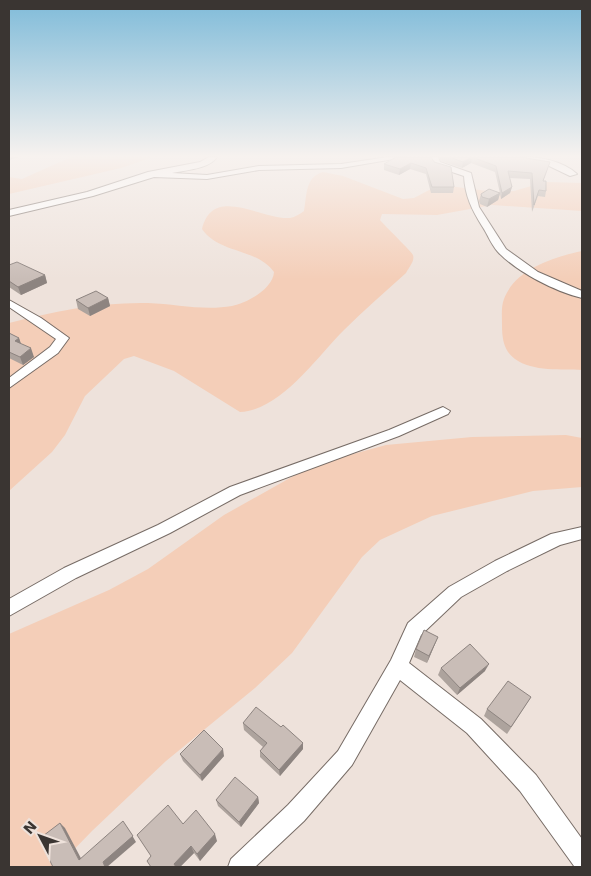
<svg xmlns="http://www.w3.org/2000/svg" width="591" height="876" viewBox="0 0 591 876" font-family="'DejaVu Sans',sans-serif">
<rect width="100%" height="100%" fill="#eee2db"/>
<g fill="#f4ceb8">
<polygon points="71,157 153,157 121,168 9,194 9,177 22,179"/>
<path d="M323,172L343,176L403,199L414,198L431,189L449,186L495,192L514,191L545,182L582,183V211L492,205L437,215L382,214L380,220C384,225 412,252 413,255C415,261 409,267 406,273C385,292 363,311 344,330C316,358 281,410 240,412L174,371L134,356L124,359L85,396L65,435L52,452L9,491V323C54,311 101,302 148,303C176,304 204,311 232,306C247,303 273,289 274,272C257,248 219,254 202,229C213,184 261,220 290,218C295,217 300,214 304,211C307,195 305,177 323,172Z"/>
<path d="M582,251V370C562,369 533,372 515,359C504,351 502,339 502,325C502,317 501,306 504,299C515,269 554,257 582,251Z"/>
<polygon points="566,435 582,438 582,487 533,491 432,516 380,540 362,557 292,653 255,688 166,761 92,831 57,867 9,867 9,634 109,590 148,569 224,515 313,465 386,445 472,437"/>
</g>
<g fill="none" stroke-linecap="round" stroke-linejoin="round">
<g stroke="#776c66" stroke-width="2">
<g id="minor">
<path d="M209,157H217C209,169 186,170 172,173L207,175L259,166L341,164L388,157H406L341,168L259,170L207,179L154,177L93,196L9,216V210L87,192L148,172L200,162Z"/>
<path d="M432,157H438L440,162L471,173L479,207L506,249L538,272L582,291V298C556,292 517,272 498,252C491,244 488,235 482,226C472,210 465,196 464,176L434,166L430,160Z"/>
<path d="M516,157C536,156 562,160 577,174L570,176L545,164Z"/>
<polygon points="9,300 41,318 69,338 58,353 9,388 9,378 50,347 56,339 9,307"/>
<polygon points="443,407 450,411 448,414 399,436 240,495 170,533 76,578 9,616 9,599 64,568 158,525 230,487 389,430"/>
<polygon points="582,527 582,539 560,545 507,571 461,597 421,635 409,663 481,719 536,775 582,839 582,867 574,866 520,791 467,733 400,680 352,765 304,821 255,867 228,867 231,859 288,805 338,751 391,660 408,623 449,587 495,561 551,534"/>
</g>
</g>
<use href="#minor" fill="#fff" fill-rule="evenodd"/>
</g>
<g fill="#ada39d">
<polygon points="431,157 454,187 453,193 431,193 426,174 410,169 399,175 384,170 384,164"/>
<polygon points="439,157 527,157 526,158 550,162 543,181 546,191 545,197 538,196 532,212 530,179 509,178 512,187 510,193 501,199 500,194 498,200 487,207 480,204 479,201 481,194 500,193 495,172 471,163 462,168 441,161"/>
<polygon points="9,265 45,275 47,283 21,295 9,287"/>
<polygon points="108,298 110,306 90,316 78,309 76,300"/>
<polygon points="9,333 19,338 21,344 34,357 23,365 9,358"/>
<polygon points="438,637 427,663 414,657 416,649"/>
<polygon points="441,668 485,671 457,695 438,675"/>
<polygon points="531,697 507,734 484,716 487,709"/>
<polygon points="243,723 281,727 303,743 303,749 280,776 260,757 260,751 263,747 244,730"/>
<polygon points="180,754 224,756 202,781 183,761"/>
<polygon points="258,797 259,803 241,827 218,806 216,800"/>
<polygon points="183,824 217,841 200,861 194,853 180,867 151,867 151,856"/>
</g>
<g fill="#8d8480">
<polygon points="9,157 19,157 9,160"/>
<polygon points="472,157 471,163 462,168 463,162"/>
<polygon points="411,163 410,169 399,175 400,169"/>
<polygon points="512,187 510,193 501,199 502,193"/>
<polygon points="500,193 498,200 487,207 489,199"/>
<polygon points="45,275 47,283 21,295 18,287"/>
<polygon points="108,298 110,306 90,316 88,308"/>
<polygon points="19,338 22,347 15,341"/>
<polygon points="31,348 34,357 23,365 20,357"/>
<polygon points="438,637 435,644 427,663 429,656"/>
<polygon points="489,664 485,671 457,695 460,688"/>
<polygon points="303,743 303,749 280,776 279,770"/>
<polygon points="223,749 224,756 202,781 200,775"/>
<polygon points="258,797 259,803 241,827 239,822"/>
<polygon points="60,823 65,828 84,864 79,860"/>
<polygon points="127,827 136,842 107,867 105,867 103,862"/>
<polygon points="215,834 217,841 200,861 197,854"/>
<polygon points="191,846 194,853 180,867 176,867 174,864"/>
</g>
<g fill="#c9bdb7" stroke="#8d8480">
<polygon points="396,157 431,157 434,162 451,167 454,187 432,187 426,168 411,163 400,169 384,164"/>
<polygon points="449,157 527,157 526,158 550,162 543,181 546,181 546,191 539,190 534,205 532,173 508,171 512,187 502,193 496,166 472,157 463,162"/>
<polygon points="489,189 500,193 489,199 482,197 481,194"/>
<polygon points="17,262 45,275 18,287 9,281 9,265"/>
<polygon points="96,291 108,298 88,308 76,300"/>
<polygon points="9,333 19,338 15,341 31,348 20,357 9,352"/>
<polygon points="424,630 438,637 429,656 416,649"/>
<polygon points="470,644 489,664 460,688 441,668"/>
<polygon points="508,681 531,697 511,727 487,709"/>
<polygon points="256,707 281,727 283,725 303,743 279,770 260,751 267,743 243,723"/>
<polygon points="204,730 223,749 200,775 180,754"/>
<polygon points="235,777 258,797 239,822 216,800"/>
<polygon points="168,805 183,824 196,810 215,834 197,854 191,846 174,864 176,867 151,867 147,861 151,856 137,835"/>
<polygon points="123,821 133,836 103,862 105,867 53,867 39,839 60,823 79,860"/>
</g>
<linearGradient id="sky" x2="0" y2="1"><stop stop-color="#7fbbd9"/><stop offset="0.56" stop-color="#f7f2ef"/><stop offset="1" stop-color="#f7f2ef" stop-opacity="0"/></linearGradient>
<rect width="591" height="279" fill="url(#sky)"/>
<rect width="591" height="876" fill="none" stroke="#3a3532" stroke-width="20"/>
<g transform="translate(40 836) rotate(311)" stroke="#eee2db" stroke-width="4" paint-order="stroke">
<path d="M0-4L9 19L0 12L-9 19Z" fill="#3a3532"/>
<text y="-8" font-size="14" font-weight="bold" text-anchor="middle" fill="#3a3532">N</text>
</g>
</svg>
